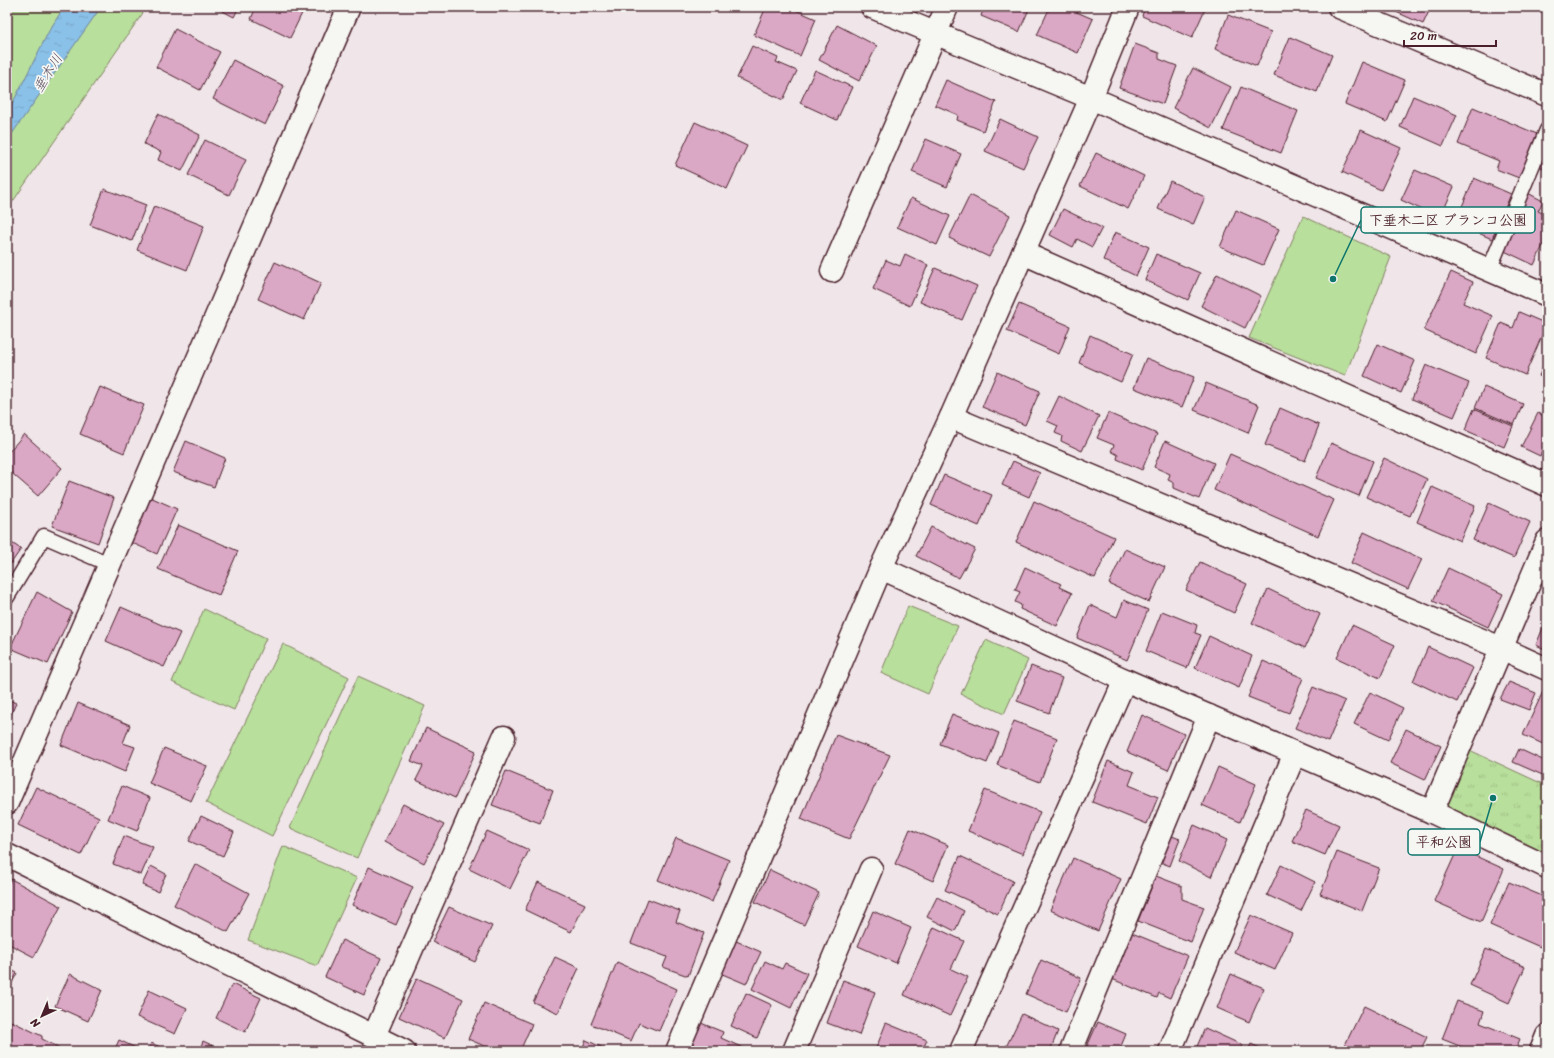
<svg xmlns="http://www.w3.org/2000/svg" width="1554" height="1058" viewBox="0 0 1554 1058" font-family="Sriracha,'Klee One',sans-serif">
<defs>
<pattern id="park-tufts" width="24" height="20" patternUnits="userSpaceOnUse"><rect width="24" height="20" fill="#b8df9b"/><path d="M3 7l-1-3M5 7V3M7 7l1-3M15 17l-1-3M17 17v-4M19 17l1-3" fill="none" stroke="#a0bf86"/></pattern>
<pattern id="water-ripples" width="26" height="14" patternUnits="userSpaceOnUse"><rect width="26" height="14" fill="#8ac1e8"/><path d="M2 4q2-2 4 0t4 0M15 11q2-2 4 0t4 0" fill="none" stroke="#79a5c7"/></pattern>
</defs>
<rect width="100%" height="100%" fill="#f0e6e9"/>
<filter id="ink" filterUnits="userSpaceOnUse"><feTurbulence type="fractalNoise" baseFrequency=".025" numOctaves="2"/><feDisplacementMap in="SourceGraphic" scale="8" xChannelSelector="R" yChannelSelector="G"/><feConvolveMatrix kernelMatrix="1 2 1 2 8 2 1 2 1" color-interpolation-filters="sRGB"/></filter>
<g filter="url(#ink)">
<g fill="#b8df9b" stroke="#817f63">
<polygon points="11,7 147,7 7,210 7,14"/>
<polygon points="1303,216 1391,257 1345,376 1249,338"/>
<polygon points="908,606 958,626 928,694 881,673"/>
<polygon points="204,609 266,638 234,710 172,682"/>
<polygon points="986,640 1028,660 1004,714 961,694"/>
<polygon points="283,644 349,677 272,836 206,803"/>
<polygon points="358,676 425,706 357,858 290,828"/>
<polygon points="283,846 357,878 317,966 248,940"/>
</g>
<polygon fill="url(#park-tufts)" stroke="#817f63" points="1463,747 1547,786 1547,864 1432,811"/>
<polygon fill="url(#water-ripples)" stroke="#70809c" points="64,7 101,7 7,141 7,114 49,31"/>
<g fill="#daa7c4" stroke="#4a1f2b">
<polygon points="215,7 239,7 234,17"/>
<polygon points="256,7 305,7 290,38 251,19"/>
<polygon points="766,7 789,7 816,19 800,56 754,35"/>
<polygon points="984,7 1030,7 1019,32 981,16"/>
<polygon points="1050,7 1065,7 1093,19 1078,53 1037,35"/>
<polygon points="1145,7 1206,7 1192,38 1142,16"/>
<polygon points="1385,7 1431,7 1423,24"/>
<polygon points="1228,15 1271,32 1257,66 1215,49"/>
<polygon points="837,25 877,46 859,81 819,60"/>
<polygon points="175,29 220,52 200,90 156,67"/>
<polygon points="1290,37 1332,55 1317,92 1274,75"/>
<polygon points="1135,44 1159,53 1159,59 1177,66 1163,104 1119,88"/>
<polygon points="752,46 778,58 776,62 797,71 783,100 737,78"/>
<polygon points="233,60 284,86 265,125 213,99"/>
<polygon points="1362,62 1405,80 1387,122 1345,104"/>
<polygon points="1193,68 1231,87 1211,128 1173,108"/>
<polygon points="815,70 852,87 837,120 800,103"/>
<polygon points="946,80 996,102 983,131 957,120 958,115 935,105"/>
<polygon points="1241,87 1298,111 1281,153 1223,130"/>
<polygon points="1413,96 1457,115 1443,146 1400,127"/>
<polygon points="1473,107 1537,134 1519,178 1496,169 1499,161 1458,144"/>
<polygon points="158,114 200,135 182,171 158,160 161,152 144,144"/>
<polygon points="1000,119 1038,137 1023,168 985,151"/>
<polygon points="695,122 747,146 727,189 675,165"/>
<polygon points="1361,130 1401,148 1381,190 1342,172"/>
<polygon points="926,139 961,154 947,187 912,172"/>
<polygon points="205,140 246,160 229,195 188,175"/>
<polygon points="1547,147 1547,170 1539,166"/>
<polygon points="1096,153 1144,176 1128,209 1080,186"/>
<polygon points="1415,170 1454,187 1440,218 1401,200"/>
<polygon points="1474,178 1511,194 1492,239 1455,223"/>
<polygon points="1170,181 1205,197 1193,225 1158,209"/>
<polygon points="104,189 146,205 132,241 90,225"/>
<polygon points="1524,191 1543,201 1538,211 1547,215 1547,237 1534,265 1498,248"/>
<polygon points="970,195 1010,215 989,257 949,238"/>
<polygon points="911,198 950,216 937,245 897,227"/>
<polygon points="154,206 204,226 187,270 137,250"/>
<polygon points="1063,209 1102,228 1092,247 1077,239 1073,247 1050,235"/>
<polygon points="1236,210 1279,229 1263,265 1220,247"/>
<polygon points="1115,232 1149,247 1136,276 1103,260"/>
<polygon points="905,254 928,265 910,306 873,289 886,260 900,266"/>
<polygon points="1156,254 1200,273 1188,300 1145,280"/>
<polygon points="275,262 321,283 304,320 258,299"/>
<polygon points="935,268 977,286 962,320 920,302"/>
<polygon points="1451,272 1473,282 1463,303 1493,316 1476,354 1424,330"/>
<polygon points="1217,274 1261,296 1245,328 1201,306"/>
<polygon points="1019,304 1070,326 1059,354 1007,331"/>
<polygon points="1519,312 1547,324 1525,375 1486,358 1501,323 1513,328"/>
<polygon points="1090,335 1133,354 1121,382 1079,363"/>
<polygon points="1378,344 1415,361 1401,393 1364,376"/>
<polygon points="1547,357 1547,379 1539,376"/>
<polygon points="1146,358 1194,377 1182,407 1134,388"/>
<polygon points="1426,365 1469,383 1454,417 1412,399"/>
<polygon points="997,372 1040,391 1025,425 982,407"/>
<polygon points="1206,383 1259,405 1248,433 1194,410"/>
<polygon points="100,387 144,405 124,453 80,434"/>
<polygon points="1484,387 1523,404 1514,425 1475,408"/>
<polygon points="1059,396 1099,416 1082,451 1061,441 1062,436 1055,433 1058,426 1047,421"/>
<polygon points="1280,408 1319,425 1305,461 1265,445"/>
<polygon points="1474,409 1513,426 1504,447 1465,430"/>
<polygon points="1108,413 1157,434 1142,470 1117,459 1118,455 1111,451 1114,445 1097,438"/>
<polygon points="1538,413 1547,418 1547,450 1543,448 1540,456 1521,447"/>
<polygon points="24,434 62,468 38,496 7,469 7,454"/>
<polygon points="186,441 225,458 214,487 173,472"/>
<polygon points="1165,441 1214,463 1199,499 1174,488 1174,483 1168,480 1170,474 1154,467"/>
<polygon points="1331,443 1373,461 1359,496 1316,478"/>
<polygon points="1230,454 1334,500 1318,536 1214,490"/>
<polygon points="1384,458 1427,479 1410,516 1366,497"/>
<polygon points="1013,461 1040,473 1029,497 1002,485"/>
<polygon points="944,475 992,495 979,526 931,505"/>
<polygon points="69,481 114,498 98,543 52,526"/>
<polygon points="1432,487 1475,506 1460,541 1417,522"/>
<polygon points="150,497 177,509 157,554 130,542"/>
<polygon points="1034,501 1114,537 1095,578 1016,542"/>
<polygon points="1489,503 1530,522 1514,558 1473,540"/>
<polygon points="178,525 238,551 219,595 158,569"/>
<polygon points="931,527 975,549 959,578 916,556"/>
<polygon points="1364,532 1422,559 1408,589 1351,563"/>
<polygon points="7,540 21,549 7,569"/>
<polygon points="1125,549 1165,567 1149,602 1109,584"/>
<polygon points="1200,562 1247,584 1234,613 1186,590"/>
<polygon points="1025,567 1061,584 1059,587 1072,593 1057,626 1020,609 1021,605 1015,602 1020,592 1015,590"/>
<polygon points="1448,568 1503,594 1488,627 1433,601"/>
<polygon points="1268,589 1320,614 1305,648 1252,623"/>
<polygon points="37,592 72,612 48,664 10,648"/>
<polygon points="1124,600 1148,610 1127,660 1077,638 1090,605 1117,617"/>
<polygon points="121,607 180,633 164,667 106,641"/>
<polygon points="1162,611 1197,625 1195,633 1201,635 1187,668 1146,651"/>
<polygon points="1547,618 1547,650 1536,645"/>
<polygon points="1352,625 1395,645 1380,678 1337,658"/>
<polygon points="1209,636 1252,656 1239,688 1195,668"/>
<polygon points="1428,647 1473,668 1457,702 1413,681"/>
<polygon points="1263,661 1303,678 1289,713 1248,697"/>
<polygon points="1031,666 1062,678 1049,713 1017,701"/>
<polygon points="1509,682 1536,693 1529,710 1500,699"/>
<polygon points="1546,685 1547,736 1543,744 1523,735"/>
<polygon points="1313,687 1345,701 1328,742 1295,728"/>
<polygon points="1370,692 1403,708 1388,740 1354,724"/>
<polygon points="7,699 16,703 7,724"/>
<polygon points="78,703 130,725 123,743 135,747 125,772 61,745"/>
<polygon points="952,714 999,733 987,763 940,744"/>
<polygon points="1142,715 1184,734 1168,770 1127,752"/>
<polygon points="1014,721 1057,738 1040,782 997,765"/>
<polygon points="426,728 476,751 455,798 416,780 423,766 411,761"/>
<polygon points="1406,729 1441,746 1425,780 1390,763"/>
<polygon points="836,735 890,755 849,839 801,819"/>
<polygon points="164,748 207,766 191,801 149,783"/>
<polygon points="1519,749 1547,762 1547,777 1513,762"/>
<polygon points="1108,761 1134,772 1129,785 1158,797 1147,824 1092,802"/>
<polygon points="1218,767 1256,784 1240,822 1202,805"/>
<polygon points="506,771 553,790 540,823 492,805"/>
<polygon points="122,786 150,798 137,831 108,819"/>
<polygon points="36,787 99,817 81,855 18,825"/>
<polygon points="985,790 1040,812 1023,854 968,831"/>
<polygon points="403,804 444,825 424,863 384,842"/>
<polygon points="1306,810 1339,825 1325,855 1292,841"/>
<polygon points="201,816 234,832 223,856 189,841"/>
<polygon points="1194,825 1227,840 1211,877 1179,861"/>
<polygon points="910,829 948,845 933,881 895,864"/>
<polygon points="487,831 529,850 510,889 469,869"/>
<polygon points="1169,835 1180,839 1170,866 1160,862"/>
<polygon points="124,836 153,847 141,875 113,864"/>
<polygon points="676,838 729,860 712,902 658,880"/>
<polygon points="1458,848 1504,869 1481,922 1434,901"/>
<polygon points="1337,852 1379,868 1362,911 1320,894"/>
<polygon points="960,856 1013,881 998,914 945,890"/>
<polygon points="1073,858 1121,879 1098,931 1050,910"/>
<polygon points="195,864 249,893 228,932 174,905"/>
<polygon points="1281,865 1315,882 1301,911 1267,895"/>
<polygon points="151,866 166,874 158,892 142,885"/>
<polygon points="369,867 413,887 396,925 352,905"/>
<polygon points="770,870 819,893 804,925 755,902"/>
<polygon points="1156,876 1182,886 1182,899 1204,907 1191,942 1138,921"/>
<polygon points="11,879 61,906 34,957 7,943 7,887"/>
<polygon points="538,882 585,904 571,932 525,910"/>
<polygon points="1509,882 1547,898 1547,931 1540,947 1490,925"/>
<polygon points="937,897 964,911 955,931 927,917"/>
<polygon points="648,899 680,911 676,922 704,933 688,976 663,967 667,957 631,943"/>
<polygon points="449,907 492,926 475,962 432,942"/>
<polygon points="873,911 911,928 896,963 858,946"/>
<polygon points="1251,915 1292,933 1275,970 1234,952"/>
<polygon points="934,927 964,941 951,969 968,977 950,1016 904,995"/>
<polygon points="1132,933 1188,956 1170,998 1159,993 1157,998 1112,979"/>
<polygon points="342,940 381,958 364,995 325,977"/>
<polygon points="734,940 761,952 746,984 720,973"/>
<polygon points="1486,949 1525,967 1509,1003 1470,985"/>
<polygon points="555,957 579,968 558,1013 533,1002"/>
<polygon points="1041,960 1081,978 1066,1012 1026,994"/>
<polygon points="765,961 782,969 785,963 807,973 791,1008 752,989"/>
<polygon points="617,962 677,989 659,1031 639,1023 631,1041 591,1024"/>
<polygon points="7,968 17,973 7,993"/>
<polygon points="70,974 102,990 88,1021 55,1006"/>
<polygon points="1231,974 1264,988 1249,1022 1217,1008"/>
<polygon points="417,978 463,999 445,1038 399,1017"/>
<polygon points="843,980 875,992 859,1035 827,1023"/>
<polygon points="232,984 261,998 245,1032 216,1018"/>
<polygon points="149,990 187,1008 175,1034 137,1017"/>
<polygon points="746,993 772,1005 757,1038 731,1026"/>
<polygon points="1457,1001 1484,1011 1480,1023 1520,1039 1515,1051 1472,1051 1442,1039"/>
<polygon points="484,1003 532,1024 520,1051 496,1051 468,1039"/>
<polygon points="1364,1006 1427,1037 1420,1051 1342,1051"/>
<polygon points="1022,1014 1058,1031 1050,1051 1009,1051 1005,1049"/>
<polygon points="11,1021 42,1036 42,1039 66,1051 7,1051 7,1030"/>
<polygon points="1098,1022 1126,1034 1119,1051 1085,1051"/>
<polygon points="701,1023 723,1032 721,1038 750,1051 688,1051"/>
<polygon points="886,1023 927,1040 922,1051 875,1051"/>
<polygon points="1205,1028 1242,1045 1239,1051 1195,1051"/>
<polygon points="119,1040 142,1051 114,1051"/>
<polygon points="586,1040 610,1051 581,1051"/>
<polygon points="203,1041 224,1051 199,1051"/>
<polygon points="151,1043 170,1051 148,1051"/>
<polygon points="1251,1044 1267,1051 1248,1051"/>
</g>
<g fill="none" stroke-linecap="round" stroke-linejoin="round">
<g stroke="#4a1f2b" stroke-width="17">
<g id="service">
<polyline points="1489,270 1547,130"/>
<polyline points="7,597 44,536 111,565"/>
</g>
</g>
<g stroke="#4a1f2b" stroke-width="25">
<g id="minor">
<polyline points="872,7 1091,98 1547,295"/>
<polyline points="1339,7 1547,95"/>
<polyline points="1023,253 1547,485"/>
<polyline points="832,271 947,7"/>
<polyline points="951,417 1501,648 1547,669"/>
<polyline points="881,568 1125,680 1432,812 1547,867"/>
<path d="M7,803C123,538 234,272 349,7"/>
<polyline points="1432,812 1547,541"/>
<polyline points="7,855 404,1051"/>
<polyline points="374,1036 504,737"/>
<polyline points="677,1051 881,568 951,417 1091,98 1128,7"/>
<polyline points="794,1051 871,869"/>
<polyline points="961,1051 1125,680"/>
<polyline points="1071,1051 1209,716"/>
<polyline points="1170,1051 1295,753"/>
<polyline points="1541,1051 1547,1036"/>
</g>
</g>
<use href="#service" stroke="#f6f6f2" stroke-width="14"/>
<use href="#minor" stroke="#f6f6f2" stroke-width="22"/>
</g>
</g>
<g text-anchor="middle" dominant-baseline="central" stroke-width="3.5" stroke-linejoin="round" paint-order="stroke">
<g font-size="14" font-style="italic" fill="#5d5064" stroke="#f6f6f2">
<text transform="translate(48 73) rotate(-58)">垂木川</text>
</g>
</g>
<path fill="none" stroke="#0f766e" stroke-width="1.5" d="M1333 279L1361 220M1493 798L1480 842"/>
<g fill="#0f766e" stroke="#f6f6f2" stroke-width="1.5">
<circle cx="1333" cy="279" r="4"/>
<circle cx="1493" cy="798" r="4"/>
</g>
<g fill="#f6f6f2" stroke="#0f766e" stroke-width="1.5">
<rect x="1361" y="207" width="174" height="26" rx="4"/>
<rect x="1408" y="829" width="72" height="26" rx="4"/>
</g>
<g font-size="14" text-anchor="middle" font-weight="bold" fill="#4a1f2b">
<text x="1448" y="225">下垂木二区 ブランコ公園</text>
<text x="1444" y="847">平和公園</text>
</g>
<rect width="1554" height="1058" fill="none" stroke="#f6f6f2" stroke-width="24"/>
<rect x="12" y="12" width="1530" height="1034" fill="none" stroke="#4a1f2b" stroke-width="1.5" filter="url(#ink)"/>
<g transform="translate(42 1016) rotate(224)" stroke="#f6f6f2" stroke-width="3" paint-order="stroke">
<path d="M0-3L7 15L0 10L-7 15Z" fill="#4a1f2b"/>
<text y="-6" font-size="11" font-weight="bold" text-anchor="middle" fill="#4a1f2b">N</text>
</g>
<path d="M1404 40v6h92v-6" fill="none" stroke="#4a1f2b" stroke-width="2"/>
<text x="1410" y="40" font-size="12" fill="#4a1f2b" stroke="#f6f6f2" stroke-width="3" paint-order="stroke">20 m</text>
</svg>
